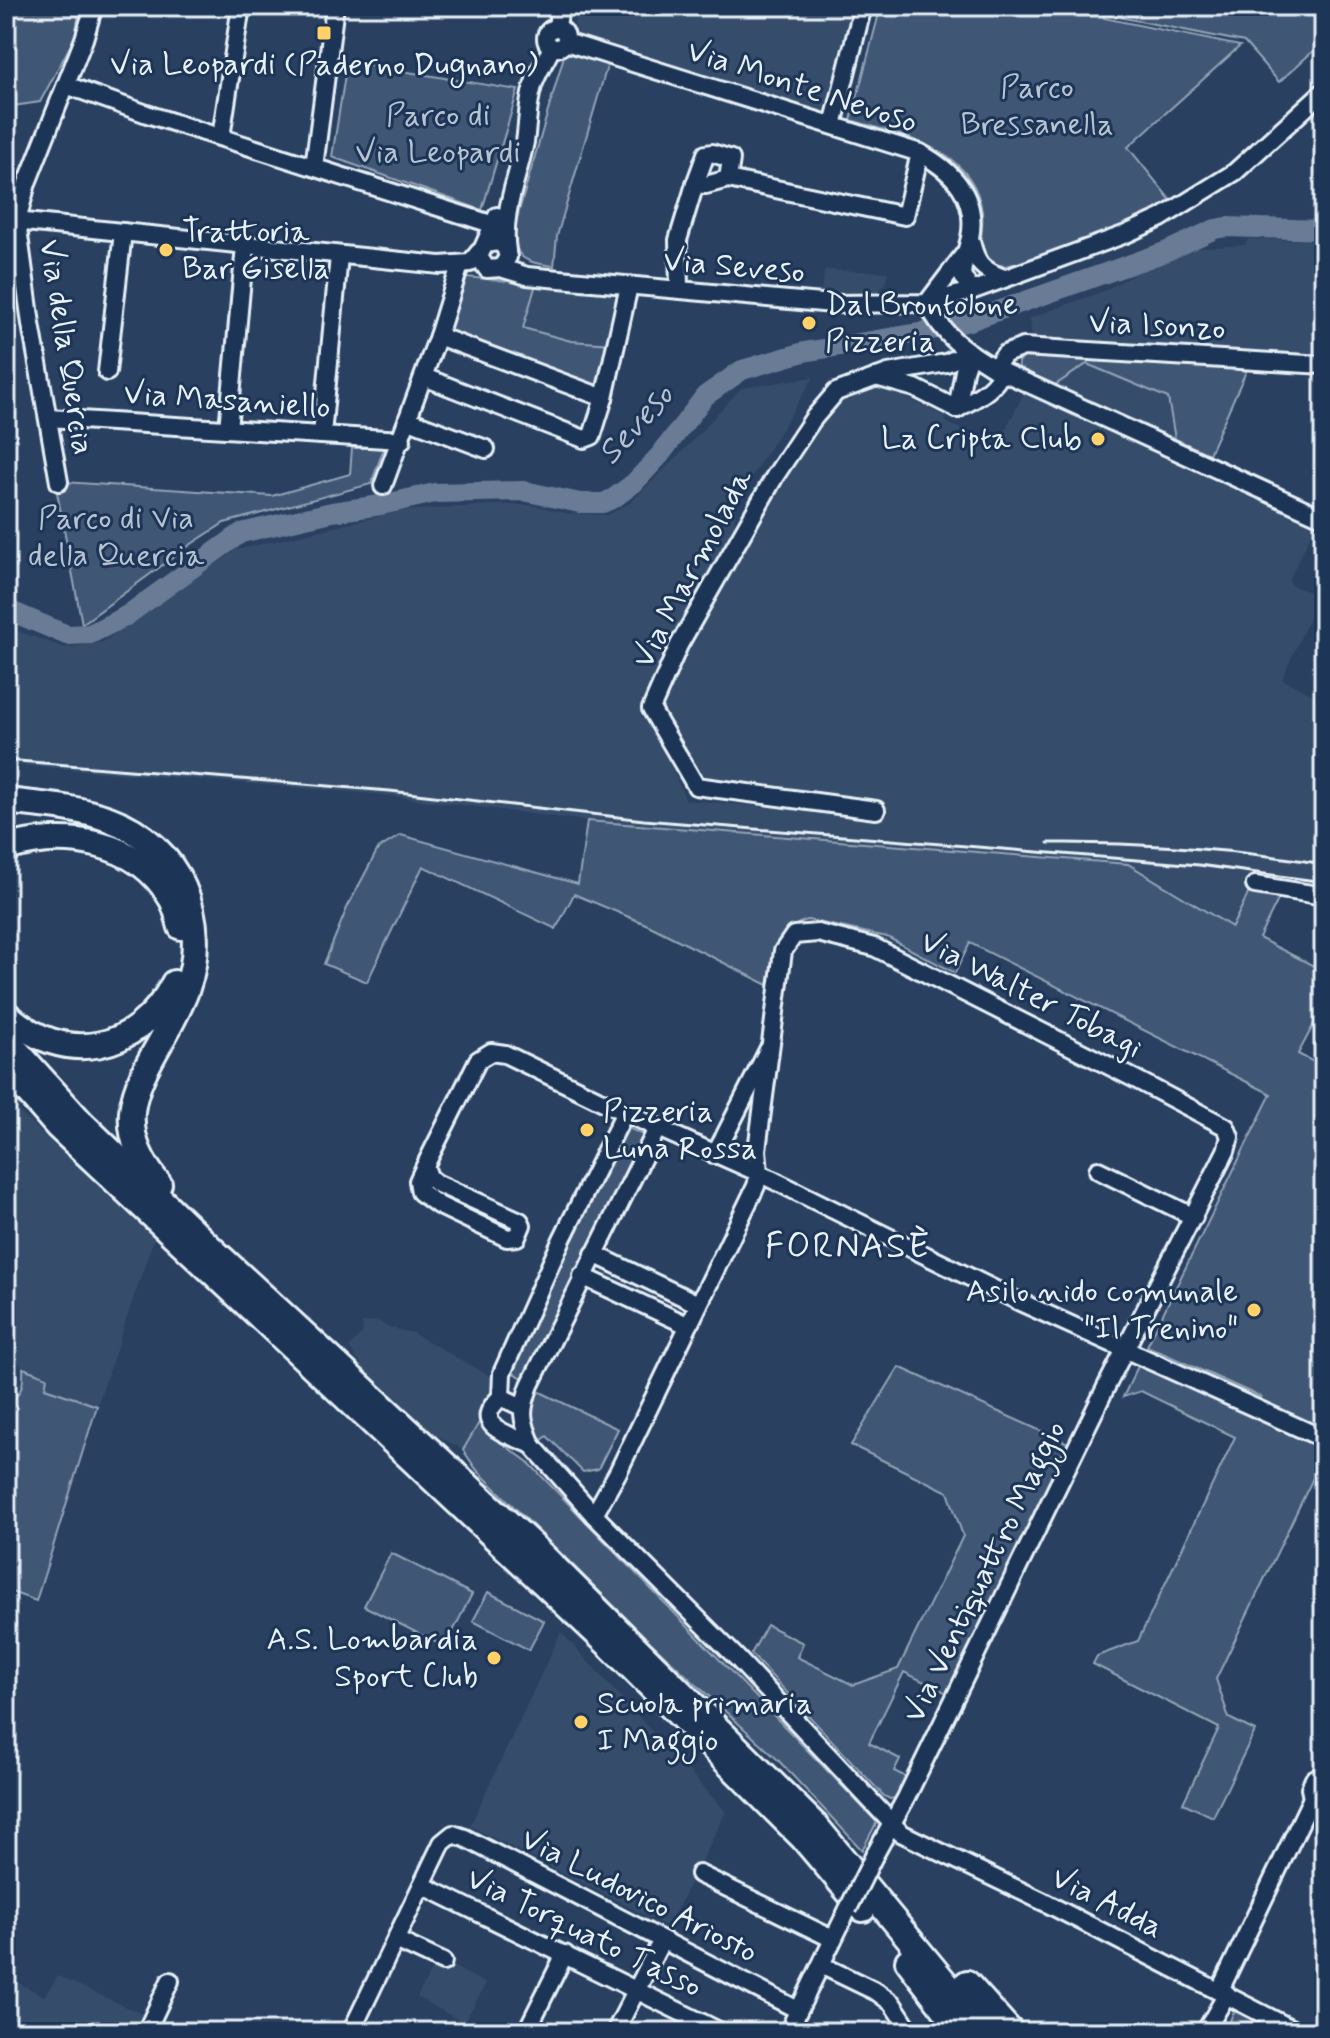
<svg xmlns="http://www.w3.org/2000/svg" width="1330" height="2038" viewBox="0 0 1330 2038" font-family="Mynerve,sans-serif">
<rect width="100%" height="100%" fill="#294061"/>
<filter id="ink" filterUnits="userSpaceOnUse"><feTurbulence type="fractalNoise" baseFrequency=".0125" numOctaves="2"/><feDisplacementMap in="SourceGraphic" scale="16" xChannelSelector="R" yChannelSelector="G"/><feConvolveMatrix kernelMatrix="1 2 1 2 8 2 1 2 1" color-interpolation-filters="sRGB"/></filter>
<g filter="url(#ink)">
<g fill="#364d6b">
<polygon points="579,6 852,6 824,112 579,36 574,24"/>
<polygon points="1248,239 1324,241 1316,358 1032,341 1030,318 1104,291 1153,264 1179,257 1180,249 1245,245"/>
<polygon points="825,270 888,272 885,284 879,291 870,295 820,295"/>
<polygon points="536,284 621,292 612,344 571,341 522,328"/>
<polygon points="1087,364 1168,398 1175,439 1055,385"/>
<polygon points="814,377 737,500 733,533 677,633 640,715 662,747 686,800 883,817 883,804 703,780 659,711 718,585 765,508 838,403 883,386 946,417 946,422 997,446 1024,393 1315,525 1289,580 1291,585 1319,596 1282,679 1324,701 1324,888 1287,882 1280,896 1232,927 1128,864 587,821 375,794 6,764 6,627 65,648 103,642 236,550 402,511 492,505 531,505 565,513 608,515 630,503 687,447 741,388"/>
<polygon points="6,1100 154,1238 97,1406 44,1388 47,1377 23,1368 6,1346"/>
<polygon points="379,1321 387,1327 413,1333 491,1377 490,1391 480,1421 463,1450 431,1432 373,1380 349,1348 363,1332 362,1323"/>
<polygon points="561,1632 726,1812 668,1927 470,1826"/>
<polygon points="438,1958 486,1984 464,2023 417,1997"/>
<polygon points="58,1976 142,2014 133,2032 6,2032 6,1977 44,1996"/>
</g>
<g fill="#415774" stroke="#94a4b6" stroke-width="2">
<polygon points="6,6 80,6 75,37 40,102 6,107"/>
<path d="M881,6H1324V41L1279,82L1244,42L1104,14V18L1240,46L1128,147L1172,202L1134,222L1027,261L1005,266L987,263L981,255C979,241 984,226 982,212C974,148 901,136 851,120Z"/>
<path d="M572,51L608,63L557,236L554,266C524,262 512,259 515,225L564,56Z"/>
<polygon points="347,62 518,90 482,210 332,157"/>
<polygon points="466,277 536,284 523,328 571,341 612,344 600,389 447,333"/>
<polygon points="1025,357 1248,367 1209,454 1175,439 1168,398 1087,364 1055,385 1019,368 1018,362"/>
<polygon points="352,448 384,448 371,484 224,523 190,545 82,624 56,487 64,482 272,496 350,474"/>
<path d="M587,821L1128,864L1232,927L1250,890L1280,896L1259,938L1324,971V1005L1298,1054L1324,1067V1432L1259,1403L1261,1397L1147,1346L1271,1094L970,943L955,973L887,937L808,920C777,928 774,957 768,985L648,925L574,894L556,929L423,866L367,982L324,964L347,908L378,849L401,835L578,884Z"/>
<polygon points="624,1126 648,1137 529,1381 507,1370"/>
<polygon points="1140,1362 1324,1446 1324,1480 1314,1476 1216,1679 1229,1718 1255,1731 1213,1817 1183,1803 1219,1728 1093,1664 1097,1656 1138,1641 1235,1437 1141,1391 1123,1397"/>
<polygon points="899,1367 1068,1443 947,1693 904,1672 869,1743 900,1759 894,1771 906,1777 895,1798 890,1799 884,1796 751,1654 767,1625 803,1643 797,1657 853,1685 898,1669 963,1536 948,1492 851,1445"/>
<path d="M23,1368L47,1377L45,1388L97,1406L36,1601L6,1590V1403C22,1396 24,1384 23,1368Z"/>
<polygon points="536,1390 618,1429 598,1469 583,1472 547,1436 540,1442 531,1435 527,1416"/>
<polygon points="480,1421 492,1436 528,1462 877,1822 862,1850 778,1760 648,1640 476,1469 463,1450"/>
<polygon points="391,1553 472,1594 445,1647 364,1606"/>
<polygon points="488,1592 544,1621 529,1650 473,1621"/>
<polygon points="1241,2010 1250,2015 1253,2024 1268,2032 1226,2032 1233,2013"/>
</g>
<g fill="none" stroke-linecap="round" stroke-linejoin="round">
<polyline stroke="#6b7c95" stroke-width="20" points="6,609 67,635 90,634 126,616 241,533 332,512 381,505 435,493 524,491 580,503 603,503 614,498 634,483 660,455 705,396 742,370 804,352 919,333 969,321 1165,252 1215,229 1227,227 1324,230"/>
<g stroke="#e8f1f8" stroke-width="22">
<g id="minor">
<polyline points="557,27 560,6"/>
<circle cx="556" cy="38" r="10"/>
<path d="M566,42L920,153C953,171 978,197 970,238C967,250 963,262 962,275L971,291"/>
<polyline points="66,85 147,114 488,223 498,226 505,234"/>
<polyline points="833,125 863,6"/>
<polyline points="221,137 241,6"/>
<polyline points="314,167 335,6"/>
<polyline points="695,184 706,154 712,153 731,159 728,179"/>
<polyline points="6,220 440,265 470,263 479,252"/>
<path d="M971,241C976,263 982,270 1004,278"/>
<polyline points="485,244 498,242 505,247 508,257 501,268 487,269 479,257 497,216"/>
<path d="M507,251C501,213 518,178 525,142C528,123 527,105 533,86C537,72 546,61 552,47"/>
<polyline points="501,268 527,276 833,304 927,303 971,291 1126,234 1161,218 1235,172 1324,91"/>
<polyline points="679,289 678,240 695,184 706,185 728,179 905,216 920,153"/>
<path d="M927,303C944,337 963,349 994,368L1324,518"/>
<polyline points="927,303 965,253"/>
<polyline points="438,336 604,398"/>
<polyline points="994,368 1005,354 1023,347 1324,365"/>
<polyline points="107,372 123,232"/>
<polyline points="424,377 584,439 592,436 604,398 629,286"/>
<polyline points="876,377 915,388 957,409"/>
<path d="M957,409C975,398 994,391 1002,371"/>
<polyline points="957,409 964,371 970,353"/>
<polyline points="48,418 402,440"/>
<polyline points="409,420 486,449"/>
<polyline points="228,429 245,246"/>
<polyline points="322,435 339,256"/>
<polyline points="59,482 31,324 17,221 27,183 84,39 94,6"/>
<polyline points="383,486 438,336 460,265"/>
<polyline points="876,810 696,786 651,709 679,645 775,476 813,419 836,392 888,373 946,363 970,353"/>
<polyline points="1255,885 1324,896"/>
<polyline points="715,1155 768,1050"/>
<polyline points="425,1166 429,1177 436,1183 520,1221 522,1225 517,1237 507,1238 438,1205 420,1192 418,1181 425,1166 478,1060 491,1052 505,1054 651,1125 759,1173 1020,1302 1324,1439"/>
<polyline points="1098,1170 1194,1217"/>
<polyline points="594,1254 698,1304"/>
<polyline points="582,1276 687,1325"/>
<polyline points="6,1372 6,1379"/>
<polyline points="501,1397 502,1373 562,1239 625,1112"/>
<path d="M522,1407L501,1397C468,1427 510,1434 532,1445C521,1418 520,1412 530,1385L658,1127"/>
<polyline points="532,1445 594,1515 736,1657 901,1833 1044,1902 1298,2032"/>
<polyline points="594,1515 618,1472 756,1186 759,1173 757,1150 783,951 794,935 818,933 874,947 1139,1081 1226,1127 1230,1137 1226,1151 1107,1385 906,1798 874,1856"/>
<polyline points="1324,1774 1314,1779 1310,1788 1312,1798 1324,1805"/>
<polyline points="699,1874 833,1939"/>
<polyline points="422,1885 721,2032"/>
<polyline points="396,1940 443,1962"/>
<polyline points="821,1965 877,1992 892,2003 911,2032"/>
<polyline points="1220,1990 1312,1798"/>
<polyline points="146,2032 170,1981"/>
<polyline points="351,2032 442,1843 453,1834 465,1838 798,2010"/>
<polyline points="526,2032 565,1954"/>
<polyline points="615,2032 662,1940"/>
<polyline points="788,2032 848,1909"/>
<polyline points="1205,2032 1227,1994"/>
</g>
</g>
<g stroke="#e8f1f8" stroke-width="30">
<g id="highway">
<path d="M6,801C40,805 76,807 109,819C179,844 211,920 187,988C162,1059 94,1106 159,1184"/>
<path d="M6,848C64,830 138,840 171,898C176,906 178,917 181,927"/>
<path d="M6,1014C65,1067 137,1053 174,983"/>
<polyline points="6,1039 81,1122 211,1248 529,1542 816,1826 986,2032"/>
<polyline points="6,1067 57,1126 608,1644 803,1838 863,1909"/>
<polyline points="908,1961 962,2032"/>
<polyline points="967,1983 1011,2032"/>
</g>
</g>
<use href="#minor" stroke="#1d3557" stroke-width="16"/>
<use href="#highway" stroke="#1d3557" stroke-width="24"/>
<g stroke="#e8f1f8" stroke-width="3">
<polyline points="6,760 390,791 644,820 1199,865 1324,882"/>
<path d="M1048,843C1140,842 1233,849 1324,864"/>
</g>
<g stroke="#e8f1f8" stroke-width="22" stroke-linecap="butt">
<polyline id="minor-bridge" points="848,1909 874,1856"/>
</g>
<use href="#minor-bridge" stroke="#1d3557" stroke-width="16"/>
</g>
</g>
<g fill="#ffd166" stroke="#1d3557" stroke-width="3">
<rect x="316" y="25" width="16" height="16" rx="4"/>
<circle cx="166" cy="250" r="8"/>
<circle cx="809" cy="323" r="8"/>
<circle cx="1098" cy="439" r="8"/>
<circle cx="587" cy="1130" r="8"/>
<circle cx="1254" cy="1310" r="8"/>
<circle cx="494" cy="1658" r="8"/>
<circle cx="581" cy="1722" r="8"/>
</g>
<g text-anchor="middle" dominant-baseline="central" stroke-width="6" stroke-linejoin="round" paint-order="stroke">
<g font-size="32" fill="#e8f1f8" stroke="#1d3557" text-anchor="start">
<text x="324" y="65" text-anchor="middle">Via Leopardi (Paderno Dugnano)</text>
<text x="182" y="232">Trattoria<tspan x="182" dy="37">Bar Gisella</tspan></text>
<text x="825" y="305">Dal Brontolone<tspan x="825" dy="37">Pizzeria</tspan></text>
<text x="1082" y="439" text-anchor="end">La Cripta Club</text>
<text x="603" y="1112">Pizzeria<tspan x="603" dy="37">Luna Rossa</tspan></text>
<text x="1238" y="1292" text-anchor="end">Asilo nido comunale<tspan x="1238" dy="37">"Il Trenino"</tspan></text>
<text x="478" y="1640" text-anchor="end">A.S. Lombardia<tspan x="478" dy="37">Sport Club</tspan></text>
<text x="597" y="1704">Scuola primaria<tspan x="597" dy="37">I Maggio</tspan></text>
</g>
<g font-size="32" fill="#e8f1f8" stroke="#1d3557">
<text transform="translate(802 87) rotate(18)">Via Monte Nevoso</text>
<text transform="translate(734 267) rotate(5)">Via Seveso</text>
<text transform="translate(1157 326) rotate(3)">Via Isonzo</text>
<text transform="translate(66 347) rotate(81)">Via della Quercia</text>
<text transform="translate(227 401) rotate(4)">Via Masaniello</text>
<text transform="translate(693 569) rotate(-62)">Via Marmolada</text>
<text transform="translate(1031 995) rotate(27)">Via Walter Tobagi</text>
<text transform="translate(985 1572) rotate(-64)">Via Ventiquattro Maggio</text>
<text transform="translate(639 1896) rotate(27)">Via Ludovico Ariosto</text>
<text transform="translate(1107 1903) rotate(27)">Via Adda</text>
<text transform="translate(584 1933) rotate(26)">Via Torquato Tasso</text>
</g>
<g font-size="32" fill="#b6c3d0" stroke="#1d3557">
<text x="1037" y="88">Parco<tspan x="1037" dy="37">Bressanella</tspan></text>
<text x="438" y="116">Parco di<tspan x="438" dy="37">Via Leopardi</tspan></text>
<text x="116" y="519">Parco di Via<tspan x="116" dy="37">della Quercia</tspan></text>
</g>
<g font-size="34" font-style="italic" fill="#b6c2d0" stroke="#1d3557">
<text transform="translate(636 425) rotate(-48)">Seveso</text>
</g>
<g font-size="36" letter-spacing="2" fill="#e8f1f8" stroke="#1d3557">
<text x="848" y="1247">FORNASÈ</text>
</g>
</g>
<rect width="1330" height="2038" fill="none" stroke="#1d3557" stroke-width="32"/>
<rect x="16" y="16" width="1298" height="2006" fill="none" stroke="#e8f1f8" stroke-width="3" filter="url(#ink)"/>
</svg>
